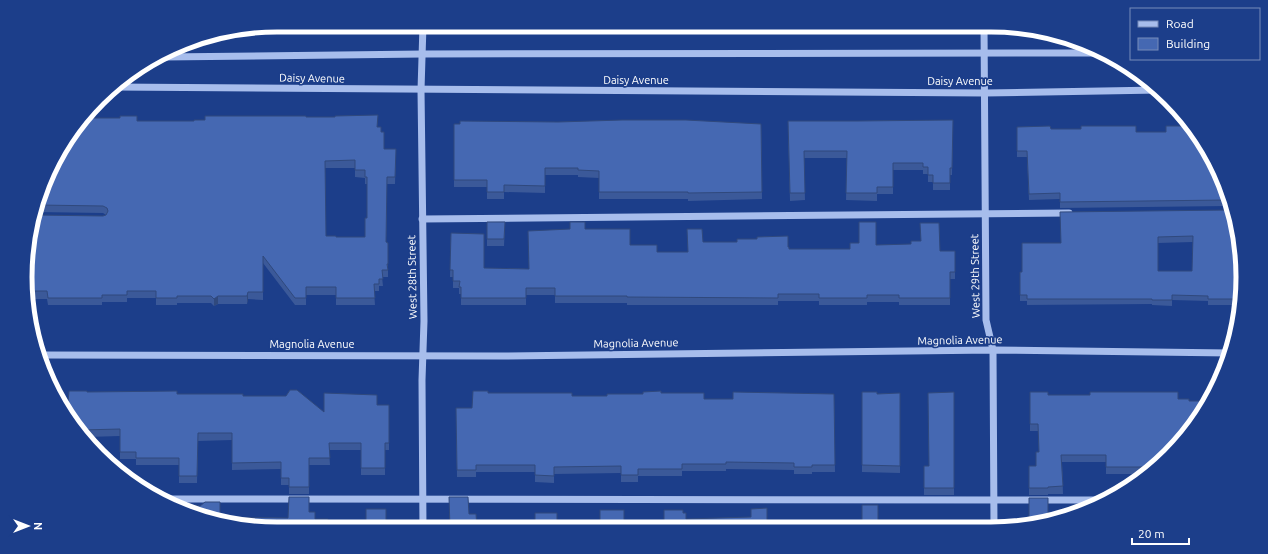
<svg xmlns="http://www.w3.org/2000/svg" width="1268" height="554" viewBox="0 0 1268 554" font-family="Ubuntu,sans-serif">
<rect width="100%" height="100%" fill="#1c3e8a"/>
<g fill="none" stroke-linecap="round" stroke-linejoin="round">
<g stroke="#a7bdec" stroke-width="7">
<polyline points="423,25 421,90 424,321 422,380 423,529"/>
<polyline points="984,25 986,320 993,350 994,527"/>
<polyline points="164,57 423,54 1097,53"/>
<polyline points="112,87 985,93 1159,90"/>
<polyline points="422,219 1069,213"/>
<polyline points="43,355 501,356 993,350 1230,353"/>
<polyline points="167,499 1105,500"/>
</g>
</g>
<g fill="#3b5999" fill-rule="evenodd">
<rect x="355" y="25" width="27" height="3"/>
<path d="M306,117L378,127L381,132L384,149H396L395,184H387L386,242L388,243V277H382L383,286H379V291H374L375,305H336V295H306V305H295L263,263V300L248,299L247,304H218L214,306L211,303H177V305H156V298H127V302H102V305H48L47,299H28L30,228L103,216L106,215L103,213L36,212L59,151L88,118H120L137,121H194ZM325,168H355V177L365,178V184H367V218L365,237H336L326,236Z"/>
<polygon points="953,120 952,175 950,175 950,190 933,190 933,182 928,182 928,174 923,174 923,170 893,170 893,194 877,194 877,201 846,200 847,158 804,158 805,200 790,201 788,128 857,121"/>
<polygon points="454,124 761,124 762,199 688,201 688,199 599,199 599,178 578,177 578,175 545,175 545,193 504,192 504,199 487,199 487,187 454,187"/>
<polygon points="1017,127 1051,129 1136,132 1217,166 1228,206 1060,208 1060,199 1029,200 1027,157 1017,157"/>
<path d="M1229,210L1242,261L1237,305H1208V301L1172,300V306L1152,305V304L1027,305V301H1020V272H1022L1061,243ZM1193,242L1192,271H1158V243Z"/>
<polygon points="487,222 505,222 504,246 487,246"/>
<polygon points="585,229 630,245 657,252 687,252 703,242 788,247 789,249 850,249 876,245 940,251 955,251 955,279 950,279 950,305 899,305 899,302 867,302 867,305 819,305 819,301 778,301 778,305 627,305 627,303 555,303 555,295 526,295 526,305 461,305 461,294 459,294 459,288 453,288 453,277 450,277 451,233 484,268 529,269"/>
<polygon points="87,392 243,396 324,412 377,405 389,405 389,450 385,450 385,475 361,475 361,450 329,450 330,465 309,465 309,494 289,494 289,485 281,485 281,469 232,470 232,440 198,441 197,483 179,483 179,465 136,465 136,459 120,459 120,436 87,437 59,403 68,402"/>
<polygon points="862,392 877,394 900,393 900,473 862,472"/>
<polygon points="954,392 954,495 924,495 924,466 929,466"/>
<polygon points="1030,392 1048,395 1178,399 1191,430 1148,474 1106,474 1106,462 1062,462 1063,494 1048,494 1048,495 1029,495 1029,466 1036,466 1039,452 1038,431 1030,431"/>
<polygon points="488,393 572,396 607,396 661,393 704,399 733,399 834,394 835,472 812,472 812,474 794,474 794,470 726,469 726,471 682,471 682,476 638,476 638,482 621,482 621,473 554,474 554,483 535,482 535,472 476,472 476,477 457,477 456,408 472,408"/>
</g>
<g fill="#30497d">
<polygon points="248,292 248,299 247,304 247,296"/>
<polygon points="218,296 218,304 214,306 214,299"/>
</g>
<g fill="#4568b2" stroke="#30497d" fill-rule="evenodd">
<path d="M378,115L377,127H381V132H384V149H396L395,177H387L386,242L388,243V264H387L388,270H382L383,279H379V284H374L375,298H336V287H306V298H295L263,256V292H248L247,296H218L214,299L211,296H177V298H156V291H127V295H102V298H48L47,291H28L30,228L35,215L103,216L106,215L108,211L107,208L103,206L39,205L59,151L87,117L88,118H120V116H137V121H194V120H205V116H306V117H335V116ZM355,160V170H365V177H367V218H365V237H336V236H326L325,161Z"/>
<polygon points="622,120 686,120 761,124 762,192 688,193 688,192 599,192 599,171 578,170 578,168 545,168 545,186 504,185 504,192 487,192 487,180 454,180 454,124 460,124 460,121 558,122"/>
<polygon points="953,120 952,168 950,168 950,183 933,183 933,175 928,175 928,167 923,167 923,163 893,163 893,187 877,187 877,193 846,193 847,151 804,151 805,193 790,193 788,121 857,121"/>
<polygon points="1050,126 1051,129 1081,129 1081,126 1136,126 1136,132 1166,132 1166,126 1187,126 1217,166 1226,200 1060,202 1060,193 1029,194 1027,151 1017,151 1017,127"/>
<path d="M1229,210L1242,261L1237,299H1208V296L1172,295V300H1152V299H1027V295H1020V272H1022V243H1061L1060,212ZM1193,236L1192,271H1158V237Z"/>
<polygon points="487,222 505,222 504,239 487,239"/>
<polygon points="570,222 585,222 585,229 630,229 630,245 657,245 657,252 688,252 687,229 702,229 703,242 737,242 737,239 757,239 757,237 788,236 788,247 789,247 789,249 850,249 850,243 859,243 859,222 876,222 876,245 911,244 911,241 921,241 920,223 939,223 940,251 955,251 955,272 950,272 950,298 899,298 899,295 867,295 867,298 819,298 819,294 778,294 778,298 627,297 627,296 555,296 555,288 526,288 526,298 461,298 461,287 459,287 460,281 453,281 453,270 450,270 451,233 484,234 484,268 529,269 528,231 570,229"/>
<polygon points="290,390 297,390 324,412 324,393 377,395 377,405 389,405 389,443 385,443 385,468 361,468 361,443 329,443 330,458 309,458 309,487 289,487 289,478 281,478 281,462 232,463 232,433 198,433 197,476 179,476 179,458 136,458 136,452 120,452 120,429 81,430 58,402 68,402 69,391 87,391 87,392 177,391 177,394 243,394 243,396 286,396"/>
<polygon points="473,391 488,391 488,393 572,393 572,396 607,396 607,394 643,394 643,392 661,391 661,393 704,393 704,399 733,399 733,392 834,394 835,465 812,465 812,467 794,467 794,463 726,462 726,464 682,464 682,469 638,469 638,475 621,475 621,466 554,467 554,476 535,475 535,465 476,465 476,470 457,470 456,408 472,408"/>
<polygon points="862,392 877,392 877,394 900,393 900,466 862,465"/>
<polygon points="954,392 954,488 924,488 924,466 929,466 928,393"/>
<polygon points="1030,392 1048,392 1048,395 1090,395 1090,392 1178,392 1178,399 1189,399 1189,401 1207,401 1191,430 1155,467 1106,467 1106,455 1061,455 1063,486 1048,487 1048,488 1029,488 1029,466 1036,466 1036,452 1039,452 1038,424 1030,424"/>
<polygon points="289,497 309,497 309,512 315,512 315,519 328,519 328,529 277,529 196,516 187,511 187,507 195,507 195,505 200,506 205,502 220,502 220,517 288,518"/>
<polygon points="449,497 468,497 469,514 476,514 477,528 450,528"/>
<polygon points="1029,498 1048,498 1048,517 1061,517 1029,525"/>
<polygon points="862,505 878,505 878,522 880,522 880,527 862,527"/>
<polygon points="767,508 767,523 810,523 810,527 664,528 664,510 683,510 683,513 686,513 686,519 751,517 751,509"/>
<polygon points="366,509 386,509 386,527 384,527 384,529 366,529"/>
<rect x="600" y="510" width="24" height="18"/>
<polygon points="535,513 557,513 557,528 516,528 516,523 535,523"/>
<polygon points="946,523 946,527 929,527 929,524"/>
</g>
<g text-anchor="middle" dominant-baseline="central" stroke-width="3.5" stroke-linejoin="round" paint-order="stroke">
<g font-size="11" fill="#fff" stroke="#1c3e8a">
<text transform="translate(312 78) rotate(1)">Daisy Avenue</text>
<text x="636" y="80">Daisy Avenue</text>
<text x="960" y="81">Daisy Avenue</text>
<text transform="translate(975 276) rotate(-91)">West 29th Street</text>
<text transform="translate(412 277) rotate(-91)">West 28th Street</text>
<text transform="translate(960 340) rotate(-1)">Magnolia Avenue</text>
<text transform="translate(636 343) rotate(-1)">Magnolia Avenue</text>
<text x="312" y="344">Magnolia Avenue</text>
</g>
</g>
<path d="M0 0H1268V554H0ZM277 32H991A245 245 0 0 1 1236 277V277A245 245 0 0 1 991 522H277A245 245 0 0 1 32 277V277A245 245 0 0 1 277 32Z" fill="#1c3e8a" fill-rule="evenodd"/>
<path fill="none" stroke="#fff" stroke-width="5" d="M277 32H991A245 245 0 0 1 1236 277V277A245 245 0 0 1 991 522H277A245 245 0 0 1 32 277V277A245 245 0 0 1 277 32Z"/>
<rect x="1130" y="8" width="130" height="52" fill="#1c3e8a" stroke="#778bb9"/>
<rect x="1138" y="21" width="20" height="6" fill="#a7bdec" stroke="#778bb9"/>
<text x="1166" y="28" font-size="12" fill="#ffffff">Road</text>
<rect x="1138" y="38" width="20" height="12" fill="#4568b2" stroke="#778bb9"/>
<text x="1166" y="48" font-size="12" fill="#ffffff">Building</text>
<g transform="translate(28 526) rotate(90)" stroke="#1c3e8a" stroke-width="3" paint-order="stroke">
<path d="M0-3L7 15L0 10L-7 15Z" fill="#ffffff"/>
<text y="-6" font-size="11" font-weight="bold" text-anchor="middle" fill="#ffffff">N</text>
</g>
<path d="M1132 538v6h57v-6" fill="none" stroke="#ffffff" stroke-width="2"/>
<text x="1138" y="538" font-size="12" fill="#ffffff" stroke="#1c3e8a" stroke-width="3" paint-order="stroke">20 m</text>
</svg>
